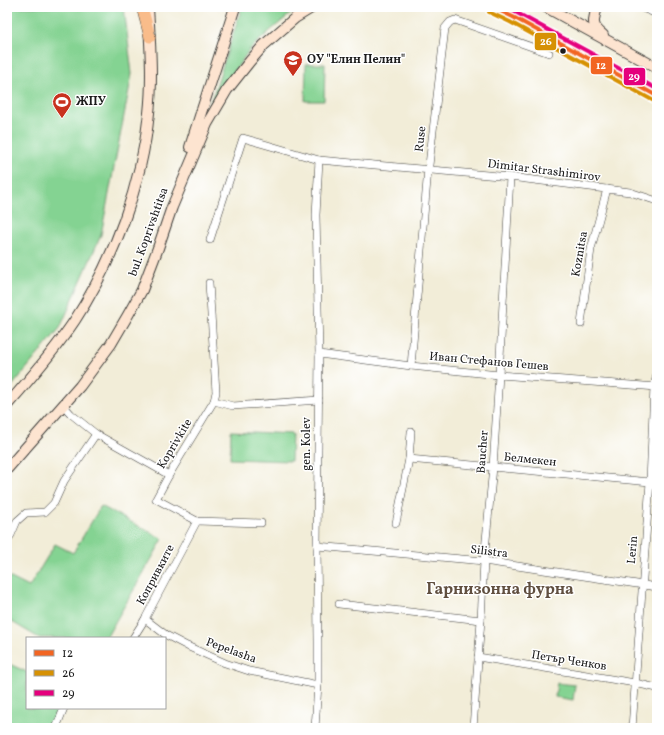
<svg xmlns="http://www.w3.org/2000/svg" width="664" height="735" viewBox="0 0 664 735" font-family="Vollkorn,serif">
<rect width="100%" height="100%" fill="#fff"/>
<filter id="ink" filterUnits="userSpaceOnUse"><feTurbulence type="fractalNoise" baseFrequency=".025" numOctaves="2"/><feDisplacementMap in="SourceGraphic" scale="8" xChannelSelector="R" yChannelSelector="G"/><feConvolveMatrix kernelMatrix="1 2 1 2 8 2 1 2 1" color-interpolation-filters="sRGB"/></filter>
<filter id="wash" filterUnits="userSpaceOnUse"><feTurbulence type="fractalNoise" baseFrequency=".012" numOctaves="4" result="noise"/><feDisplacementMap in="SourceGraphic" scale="16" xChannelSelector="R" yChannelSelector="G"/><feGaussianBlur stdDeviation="0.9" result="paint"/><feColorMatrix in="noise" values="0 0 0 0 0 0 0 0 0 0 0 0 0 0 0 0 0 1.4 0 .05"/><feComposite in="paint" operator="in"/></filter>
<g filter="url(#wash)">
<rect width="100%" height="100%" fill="#f2edd8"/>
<g fill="#84d392" stroke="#507857">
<polygon points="7,7 124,7 132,74 101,235 60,328 7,392"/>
<polygon points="242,7 299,7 271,30 250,49 209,108"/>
<polygon points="306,64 325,64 324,101 305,101"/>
<polygon points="231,431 292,434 291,461 230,459"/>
<polygon points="101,506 163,539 106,638 39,638 7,619 7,576 29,587 55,544 73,553"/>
<polygon points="7,663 27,672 27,708 61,708 52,728 7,728"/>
<polygon points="557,683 575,685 573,700 555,697"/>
</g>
</g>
<g filter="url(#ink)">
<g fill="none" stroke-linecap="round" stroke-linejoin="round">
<g stroke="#3c3b38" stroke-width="8">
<g id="street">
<polyline points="640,7 657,14"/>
<polyline points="210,240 243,138 319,160 510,177 630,192 657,201"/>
<polyline points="209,283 216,392 214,401 233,406 319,400"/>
<polyline points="581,324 591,249 607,189"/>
<polyline points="319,354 411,366 499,375 657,387"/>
<polyline points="411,366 428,169 429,165 445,28 450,22 455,20 549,53"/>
<polyline points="214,401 169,475 156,499 197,521 261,523"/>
<polyline points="63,405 71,414 96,434 169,475"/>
<polyline points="409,459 650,482"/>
<polyline points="396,523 409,459 411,432"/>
<polyline points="7,540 11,535 17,521 26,513 45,512 54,503 64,481 96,434"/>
<polyline points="317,546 484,561 657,587"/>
<polyline points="339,604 481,620"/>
<polyline points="145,619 166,635 187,646 225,663 249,671 318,685"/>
<polyline points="133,638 145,619 197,521"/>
<polyline points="478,657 635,683 657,688"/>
<polyline points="56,728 64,708"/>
<polyline points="315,728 318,685 318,642 317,546 319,354 316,215 319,160"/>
<polyline points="473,728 481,620 484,561 493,467 499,375 510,177"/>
<polyline points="632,728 650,482 654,387 657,374"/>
</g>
</g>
<g stroke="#3c3b38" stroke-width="12">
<g id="secondary">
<polyline points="492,7 513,17 657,96"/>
<polyline points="546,7 657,68"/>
<path d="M597,7C593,21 591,26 603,35"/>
<polyline points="190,147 235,7"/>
<path d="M7,405C31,378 55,350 75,320C114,260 142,184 149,113C153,78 150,42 148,7"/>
<polyline points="7,469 80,386 111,344 128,315 142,290 158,248 172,207 207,124 227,90 250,61 264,45 295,18 313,7"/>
</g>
</g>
<g stroke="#3c3b38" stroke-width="12">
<polyline id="primary" points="142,7 150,37"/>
</g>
<use href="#street" stroke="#fff" stroke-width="7"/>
<use href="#secondary" stroke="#fde4d0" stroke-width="10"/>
<use href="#primary" stroke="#f9bc8a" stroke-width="11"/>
<g stroke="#fff" stroke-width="7">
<polyline id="bus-1" points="492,7 513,17 657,96"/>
</g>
<g stroke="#fff" stroke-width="7">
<polyline id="bus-2" points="489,12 510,22 654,101"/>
</g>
<g stroke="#fff" stroke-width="7">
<polyline id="bus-3" points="506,7 657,89"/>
</g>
<use href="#bus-1" stroke="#f26522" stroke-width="4"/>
<use href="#bus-2" stroke="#d69104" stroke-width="4"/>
<use href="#bus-3" stroke="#e5007d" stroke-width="4"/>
</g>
</g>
<defs>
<g id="school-pin" transform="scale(1)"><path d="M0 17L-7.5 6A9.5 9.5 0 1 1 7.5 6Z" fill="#c8321e" stroke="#fff"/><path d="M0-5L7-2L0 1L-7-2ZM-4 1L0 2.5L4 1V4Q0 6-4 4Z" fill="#fff"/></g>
<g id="stadium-pin" transform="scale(1)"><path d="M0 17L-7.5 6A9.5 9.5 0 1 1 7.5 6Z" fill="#c8321e" stroke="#fff"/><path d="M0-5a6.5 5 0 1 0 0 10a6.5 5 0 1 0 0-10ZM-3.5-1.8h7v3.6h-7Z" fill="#fff"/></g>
</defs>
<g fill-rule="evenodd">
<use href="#school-pin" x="293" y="60"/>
<use href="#stadium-pin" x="62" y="102"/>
</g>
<circle fill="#1c1c1c" stroke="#fff" stroke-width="1.5" cx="563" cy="51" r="3.5"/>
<g text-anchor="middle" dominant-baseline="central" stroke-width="3" stroke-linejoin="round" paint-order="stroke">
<g font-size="12" font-weight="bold" fill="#1c1c1c" stroke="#fff" text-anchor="start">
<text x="307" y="60">ОУ "Елин Пелин"</text>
<text x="76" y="102">ЖПУ</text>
</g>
<g font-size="12" fill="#1c1c1c" stroke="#fff">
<text transform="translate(421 139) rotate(-83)">Ruse</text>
<text transform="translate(544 171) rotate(7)">Dimitar Strashimirov</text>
<text transform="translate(149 232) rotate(-70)">bul. Koprivshtitsa</text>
<text transform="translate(580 254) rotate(-80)">Koznitsa</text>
<text transform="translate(489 362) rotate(5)">Иван Стефанов Гешев</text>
<text transform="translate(175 444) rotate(-59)">Koprivkite</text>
<text transform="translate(307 444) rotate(-90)">gen. Kolev</text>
<text transform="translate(483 452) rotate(-86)">Baucher</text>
<text transform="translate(530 460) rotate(6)">Белмекен</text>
<text transform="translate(633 550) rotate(-85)">Lerin</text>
<text transform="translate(489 552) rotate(7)">Silistra</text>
<text transform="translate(156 575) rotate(-62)">Копривките</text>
<text transform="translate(231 651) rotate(20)">Pepelasha</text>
<text transform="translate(569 661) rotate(9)">Петър Ченков</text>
</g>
<g font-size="16" font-weight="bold" fill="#604f40" stroke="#fff">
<text x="500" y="590">Гарнизонна фурна</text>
</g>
</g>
<g stroke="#fff" stroke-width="1.5">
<rect x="534" y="32" width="23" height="19" rx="4" fill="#d69104"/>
<rect x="590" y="56" width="23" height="19" rx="4" fill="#f26522"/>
<rect x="623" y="67" width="23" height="19" rx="4" fill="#e5007d"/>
</g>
<g font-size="11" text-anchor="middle" font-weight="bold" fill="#fff">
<text x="546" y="45">26</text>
<text x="601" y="69">12</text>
<text x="634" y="80">29</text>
</g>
<rect width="664" height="735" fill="none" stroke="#fff" stroke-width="24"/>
<rect x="26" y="637" width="140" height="72" fill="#ffffff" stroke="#a4a4a4"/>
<rect x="34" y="650" width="20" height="6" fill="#f26522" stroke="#a4a4a4"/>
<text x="62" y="657" font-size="12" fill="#1c1c1c">12</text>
<rect x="34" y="670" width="20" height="6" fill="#d69104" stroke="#a4a4a4"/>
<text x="62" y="677" font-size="12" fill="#1c1c1c">26</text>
<rect x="34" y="690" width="20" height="6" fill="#e5007d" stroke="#a4a4a4"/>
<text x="62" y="697" font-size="12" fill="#1c1c1c">29</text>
</svg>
